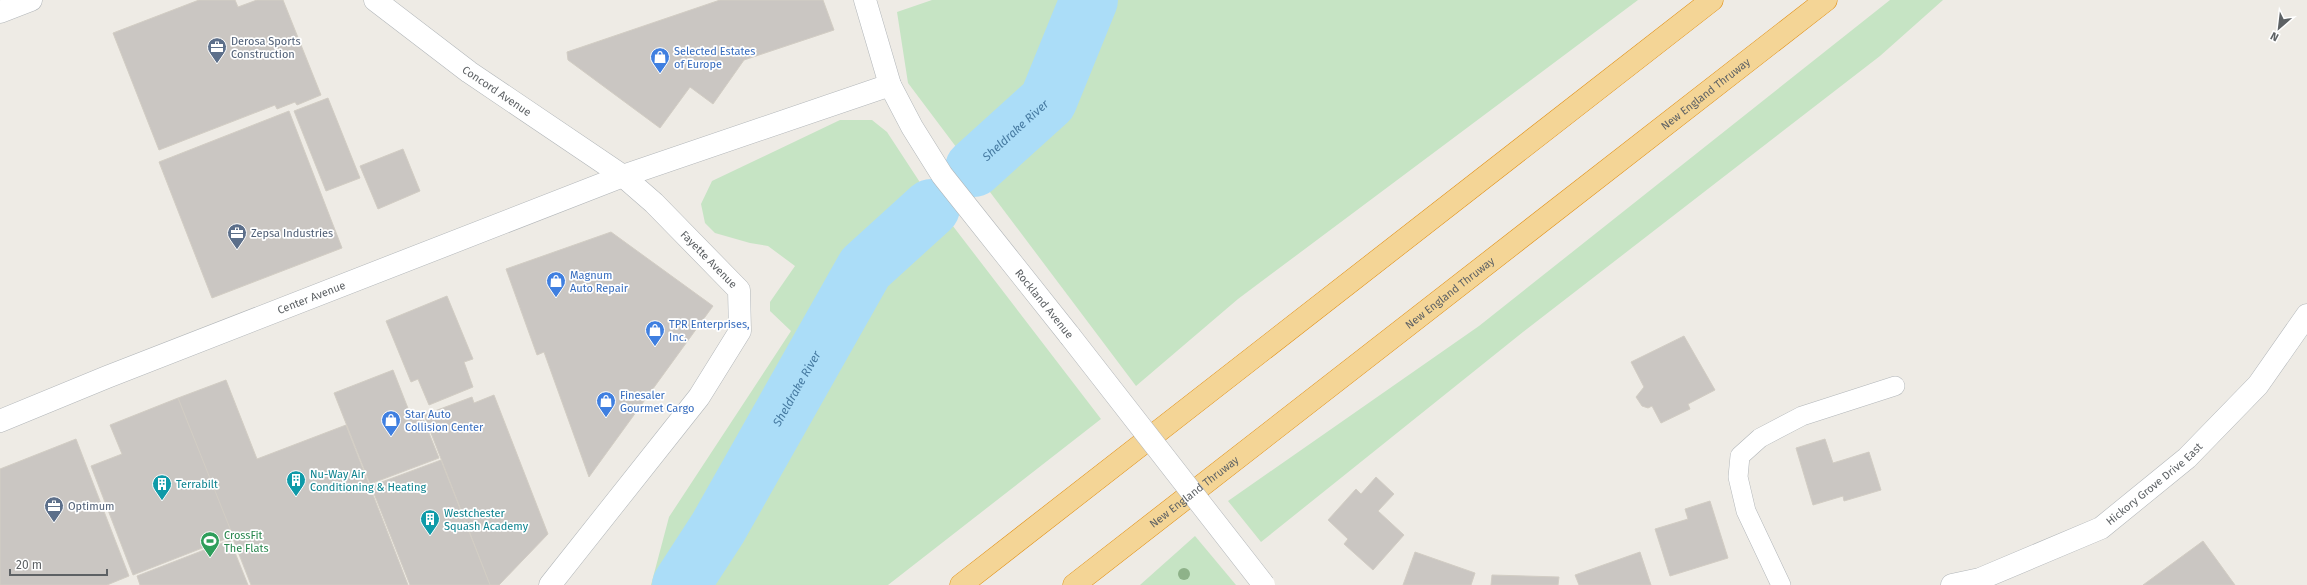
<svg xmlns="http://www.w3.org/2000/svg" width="2307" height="585" viewBox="0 0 2307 585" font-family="'Fira Sans',sans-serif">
<rect width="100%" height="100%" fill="#eeebe5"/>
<g fill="#c6e4c4">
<polygon points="932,0 1638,0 1238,299 1136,386 908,83 897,12"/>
<polygon points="1890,0 1943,0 1880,56 1523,332 1261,542 1228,501 1479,326"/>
<polygon points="840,120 872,120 887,132 923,187 1101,419 888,585 651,585 669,517 791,331 770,311 770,302 795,266 768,246 750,243 715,233 705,223 701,204 712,181"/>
<polygon points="1195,536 1236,585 1140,585"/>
</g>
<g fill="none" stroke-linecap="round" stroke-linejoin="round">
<g stroke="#abddf8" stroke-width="58">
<path id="s1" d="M974,168L1048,101L1089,0"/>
<path id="s2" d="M681,585L718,528L865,268L931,208"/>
</g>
</g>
<g fill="#cac6c2" stroke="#d2cdc4">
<polygon points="199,0 235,0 238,7 257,0 283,0 321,95 297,105 295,102 277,109 275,105 159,150 113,33"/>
<polygon points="720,0 823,0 834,30 744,60 713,104 690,87 660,128 568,60 567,52"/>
<polygon points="328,98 360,178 326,191 294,111"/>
<polygon points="289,111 342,248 212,298 159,162"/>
<polygon points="403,149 420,191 378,209 360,166"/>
<polygon points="611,232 713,306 589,477 544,352 537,355 506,269"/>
<polygon points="447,296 473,359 464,362 473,387 429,405 418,379 411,382 386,321"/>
<polygon points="1684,336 1715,390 1688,404 1690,409 1661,423 1652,406 1648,408 1642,406 1636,397 1644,387 1631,362"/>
<polygon points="393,370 411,416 421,413 439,458 370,484 334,393"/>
<polygon points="226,380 257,459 346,425 408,585 251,585 178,398"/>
<polygon points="494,395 548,534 499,585 490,585 424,415 472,397 474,403"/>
<polygon points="178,398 233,536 133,575 91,466 122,454 110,425"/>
<polygon points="76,439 129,576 107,585 0,585 0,469"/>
<polygon points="1825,439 1833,463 1869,452 1881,490 1844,501 1843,496 1813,505 1796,448"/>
<polygon points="441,460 490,585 410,585 371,486"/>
<polygon points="1376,477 1394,494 1378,511 1404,535 1373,570 1344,544 1348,539 1328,520 1356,489 1361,494"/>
<polygon points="1710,501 1728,558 1670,576 1655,529 1688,519 1685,509"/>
<polygon points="230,540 248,585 140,585 137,576"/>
<polygon points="2203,541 2235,585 2143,585"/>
<polygon points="1415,552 1475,573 1471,585 1403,585"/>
<polygon points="1640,552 1651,585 1579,585 1575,575"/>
<polygon points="1492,575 1559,577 1558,585 1491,585"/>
</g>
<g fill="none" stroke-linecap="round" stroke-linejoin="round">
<g stroke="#b2b6b9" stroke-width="20">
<polyline id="service" points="1781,585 1746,511 1738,477 1740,456 1760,438 1802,416 1895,386"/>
</g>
<g stroke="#b2b6b9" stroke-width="23">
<g id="minor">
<path id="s3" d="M375,0L469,72L623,176L654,203L739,290L740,331L699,397L550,585"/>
<path id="s4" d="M0,421L107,377L623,176L890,85"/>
<path id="s5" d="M1952,585L1980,579L2101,528L2187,458L2258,385L2307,315"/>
</g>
</g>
<g stroke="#b2b6b9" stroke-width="23">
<g id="tertiary">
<polyline points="865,0 890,85 912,127 942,175 1070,336"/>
<polyline points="0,12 31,0"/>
</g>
</g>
<g stroke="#e18f13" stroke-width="23">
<g id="motorway">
<polyline points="961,585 1712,0"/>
<path id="s6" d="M1074,585L1826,0"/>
</g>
</g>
<use href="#service" stroke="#fff" stroke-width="19"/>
<use href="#minor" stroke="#fff" stroke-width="22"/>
<use href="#tertiary" stroke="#fff" stroke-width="22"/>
<use href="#motorway" stroke="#f4d596" stroke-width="22"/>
<g stroke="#b2b6b9" stroke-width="23" stroke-linecap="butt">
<polyline id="tertiary-bridge" points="1070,336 1264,585"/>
</g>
<use href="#tertiary-bridge" stroke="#fff" stroke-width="22"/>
</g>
<circle fill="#8eb289" cx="1184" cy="574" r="6"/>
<defs>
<g id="office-pin" transform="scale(1)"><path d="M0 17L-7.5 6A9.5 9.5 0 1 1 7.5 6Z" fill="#5c6f8a" stroke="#fff"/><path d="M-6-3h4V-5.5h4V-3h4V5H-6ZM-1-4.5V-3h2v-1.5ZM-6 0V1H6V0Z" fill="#fff"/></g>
<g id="shop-pin" transform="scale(1)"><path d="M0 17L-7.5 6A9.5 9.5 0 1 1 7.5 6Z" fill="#3f7fe0" stroke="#fff"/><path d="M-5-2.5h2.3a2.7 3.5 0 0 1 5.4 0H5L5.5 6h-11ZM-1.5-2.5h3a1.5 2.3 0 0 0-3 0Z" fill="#fff"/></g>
<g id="building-pin" transform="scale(1)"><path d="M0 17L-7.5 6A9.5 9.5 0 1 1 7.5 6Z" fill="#0f9aa8" stroke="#fff"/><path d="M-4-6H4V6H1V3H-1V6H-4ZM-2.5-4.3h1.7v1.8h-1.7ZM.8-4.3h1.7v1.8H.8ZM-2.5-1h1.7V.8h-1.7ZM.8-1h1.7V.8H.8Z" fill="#fff"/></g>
<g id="stadium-pin" transform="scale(1)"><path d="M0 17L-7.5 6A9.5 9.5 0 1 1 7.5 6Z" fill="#2e9e5b" stroke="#fff"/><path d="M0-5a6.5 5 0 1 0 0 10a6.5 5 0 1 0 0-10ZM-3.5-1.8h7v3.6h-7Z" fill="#fff"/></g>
</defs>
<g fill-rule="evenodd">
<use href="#office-pin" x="217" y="47"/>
<use href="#shop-pin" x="660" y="57"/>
<use href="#office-pin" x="237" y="233"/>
<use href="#shop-pin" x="556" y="281"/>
<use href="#shop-pin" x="655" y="330"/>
<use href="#shop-pin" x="606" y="401"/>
<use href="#shop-pin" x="391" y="420"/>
<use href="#building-pin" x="296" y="480"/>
<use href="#building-pin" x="162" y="484"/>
<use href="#office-pin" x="54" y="506"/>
<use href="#building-pin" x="430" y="519"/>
<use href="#stadium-pin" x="210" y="541"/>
</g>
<g text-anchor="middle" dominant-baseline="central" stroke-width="3.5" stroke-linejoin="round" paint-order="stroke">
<g font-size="11" fill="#4e5e75" stroke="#fff" text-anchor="start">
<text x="231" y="41">Derosa Sports<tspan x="231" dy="13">Construction</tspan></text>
<text x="251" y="233">Zepsa Industries</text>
<text x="68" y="506">Optimum</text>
</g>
<g font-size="11" fill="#366cbe" stroke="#fff" text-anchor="start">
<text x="674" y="51">Selected Estates<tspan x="674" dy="13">of Europe</tspan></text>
<text x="570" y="275">Magnum<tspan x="570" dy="13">Auto Repair</tspan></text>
<text x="669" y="324">TPR Enterprises,<tspan x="669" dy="13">Inc.</tspan></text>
<text x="620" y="395">Finesaler<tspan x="620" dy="13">Gourmet Cargo</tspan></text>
<text x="405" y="414">Star Auto<tspan x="405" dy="13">Collision Center</tspan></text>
</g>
<g font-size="11" fill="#5d6164" stroke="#fff">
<text stroke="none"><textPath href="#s3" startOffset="152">Concord Avenue</textPath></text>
<text stroke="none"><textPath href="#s6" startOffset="800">New England Thruway</textPath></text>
<text stroke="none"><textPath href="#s3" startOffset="424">Fayette Avenue</textPath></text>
<text stroke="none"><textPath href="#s6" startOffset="476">New England Thruway</textPath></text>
<text stroke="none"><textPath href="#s4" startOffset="335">Center Avenue</textPath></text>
<text transform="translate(1044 304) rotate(51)">Rockland Avenue</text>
<text stroke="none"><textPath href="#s5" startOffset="229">Hickory Grove Drive East</textPath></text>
<text stroke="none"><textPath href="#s6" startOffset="152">New England Thruway</textPath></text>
</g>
<g font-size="11" fill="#0d838f" stroke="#fff" text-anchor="start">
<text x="310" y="474">Nu-Way Air<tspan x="310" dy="13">Conditioning &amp; Heating</tspan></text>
<text x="176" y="484">Terrabilt</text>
<text x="444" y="513">Westchester<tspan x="444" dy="13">Squash Academy</tspan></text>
</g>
<g font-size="11" fill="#27864d" stroke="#fff" text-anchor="start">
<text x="224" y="535">CrossFit<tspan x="224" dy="13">The Flats</tspan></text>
</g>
<g font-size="12" font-style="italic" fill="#467aa1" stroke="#fff">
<text stroke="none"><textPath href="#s1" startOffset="56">Sheldrake River</textPath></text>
<text stroke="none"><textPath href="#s2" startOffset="228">Sheldrake River</textPath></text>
</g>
</g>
<g transform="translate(2279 28) rotate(208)" stroke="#ffffff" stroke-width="3" paint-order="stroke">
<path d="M0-3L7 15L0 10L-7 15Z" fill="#5d6164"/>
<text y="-6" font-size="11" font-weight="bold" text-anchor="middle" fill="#5d6164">N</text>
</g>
<path d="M10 569v6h97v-6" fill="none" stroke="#5d6164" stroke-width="2"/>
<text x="16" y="569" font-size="12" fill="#5d6164" stroke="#ffffff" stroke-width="3" paint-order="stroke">20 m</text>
</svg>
